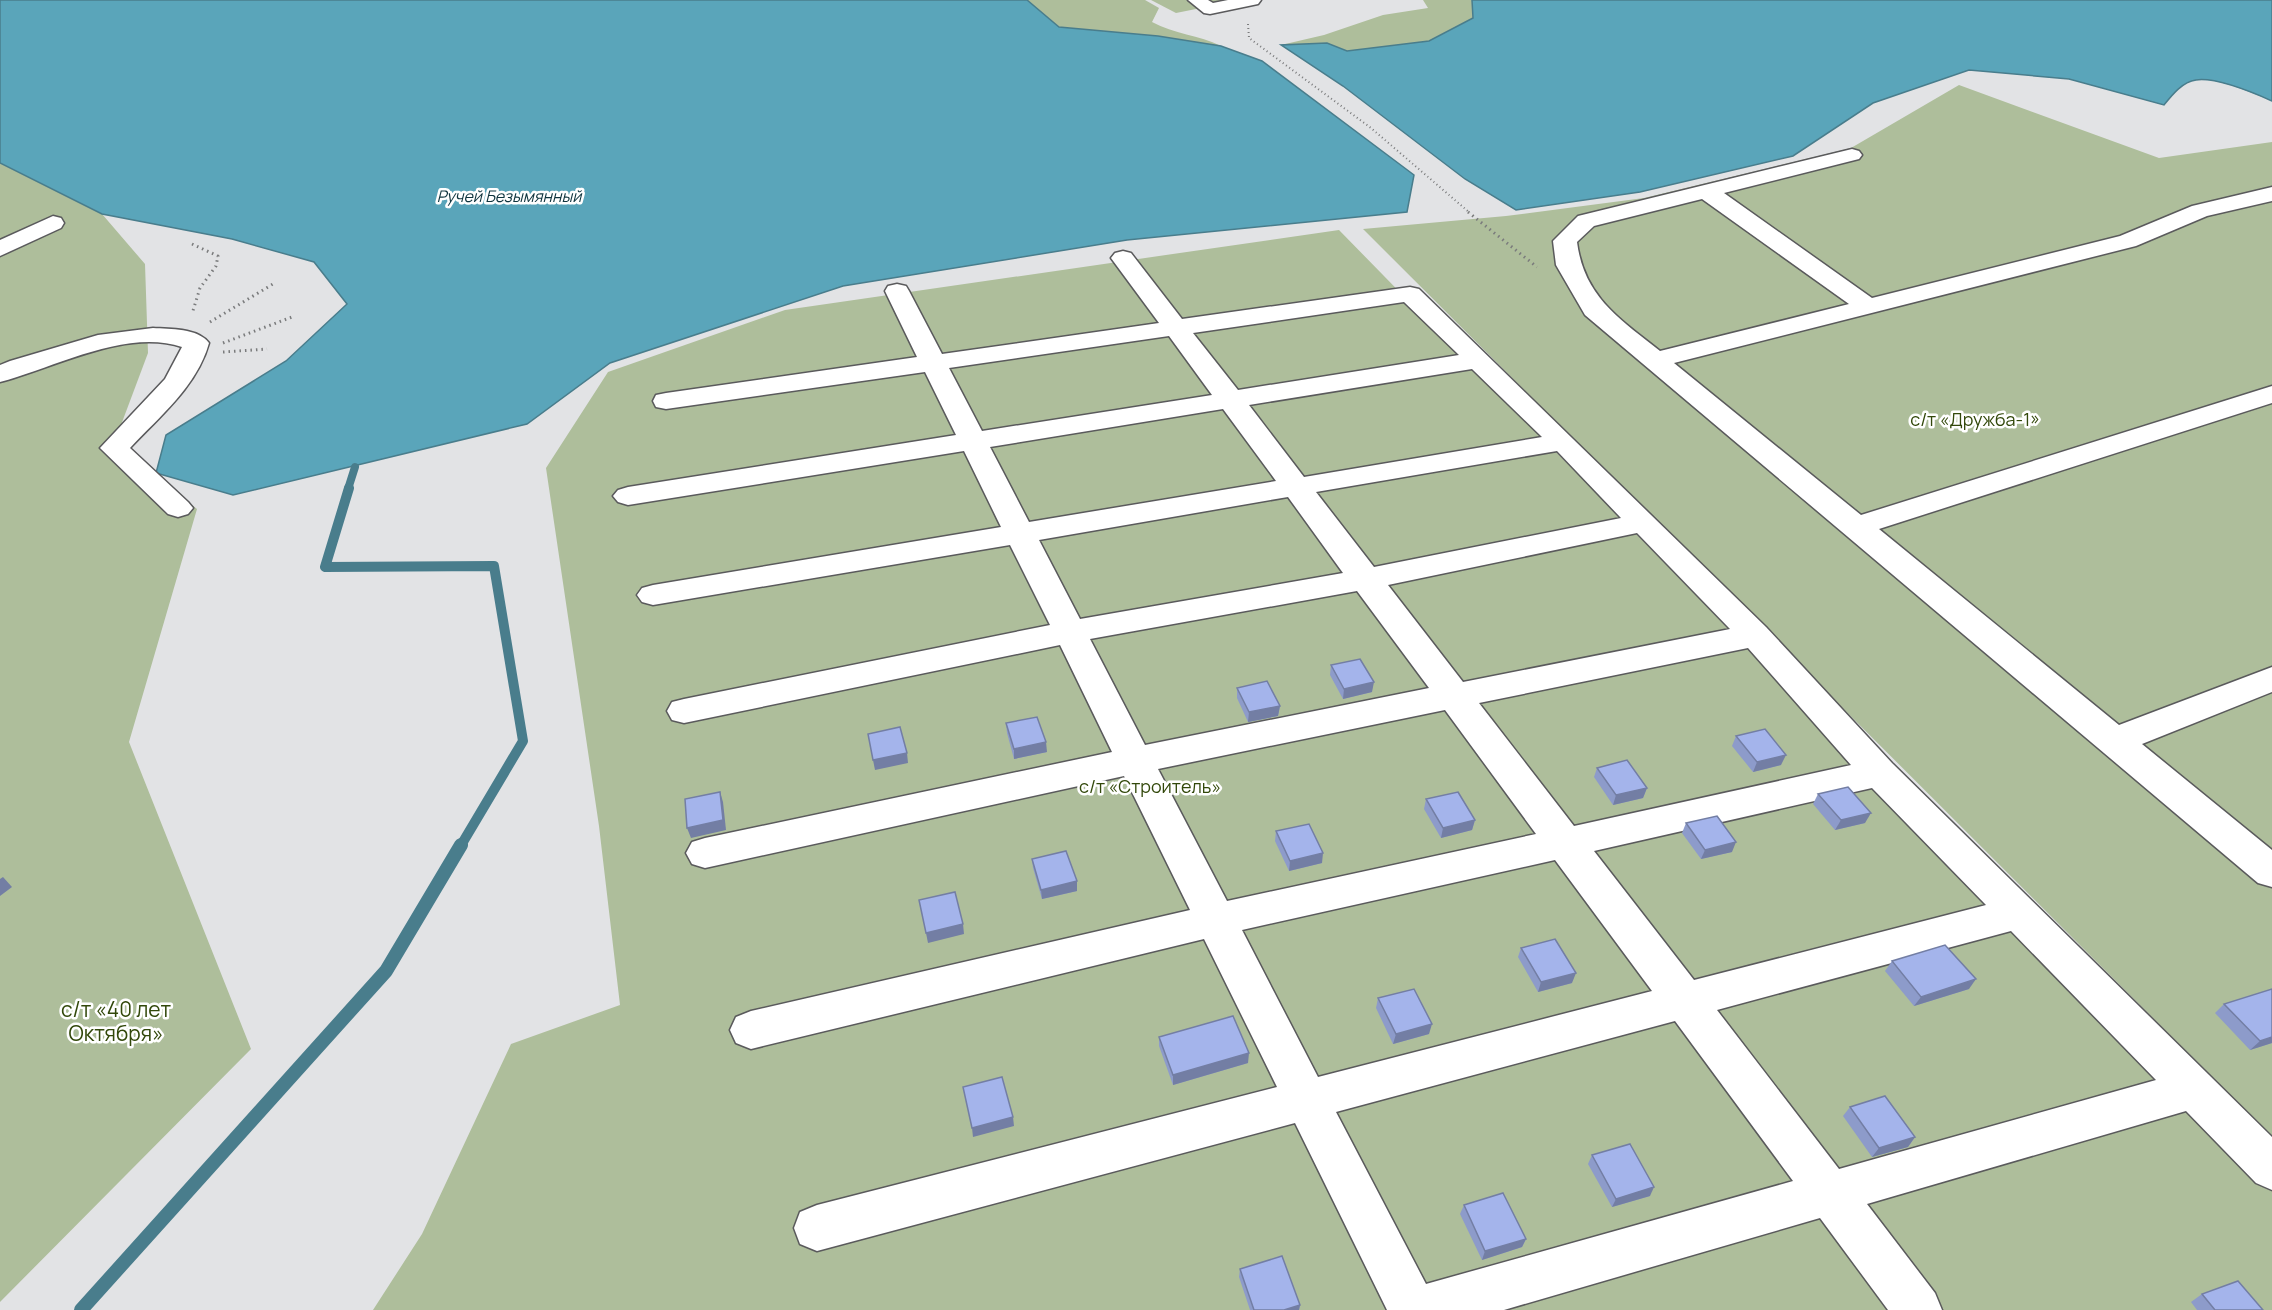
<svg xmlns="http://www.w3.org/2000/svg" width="2272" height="1310" viewBox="0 0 2272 1310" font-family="Manrope,sans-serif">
<rect width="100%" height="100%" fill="#e2e3e5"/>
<g fill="#aebe9b">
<path d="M1027,0H1145L1159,8L1152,22C1174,34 1199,35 1221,46L1158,36L1059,27Z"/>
<polygon points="1151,0 1241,0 1176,13"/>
<polygon points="1423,0 1472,0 1473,18 1429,41 1347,51 1327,43 1281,45 1324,35 1383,15 1428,8"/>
<polygon points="1959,85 2159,158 2272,142 2272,1137 1363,229 1506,216 1644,198 1851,148"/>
<polygon points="0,163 102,214 145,264 148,353 118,433 149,471 197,509 129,742 251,1049 0,1302"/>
<polygon points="1339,230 2272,1184 2272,1310 373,1310 422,1234 511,1044 620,1005 599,826 546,468 608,372 785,310"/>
</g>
<g fill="#5aa5ba" stroke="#497d8c" stroke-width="1.5">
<polygon points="0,0 1027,0 1059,27 1158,36 1221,46 1262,61 1414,175 1407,212 1127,240 843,286 610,363 527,424 233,495 156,473 166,435 286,361 347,304 314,262 232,239 102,214 0,163"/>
<path d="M1472,0H2272V101C2254,93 2216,77 2196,80C2182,82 2172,95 2164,105L2069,79L1969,70L1873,103L1793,156L1640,192L1516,210L1465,179L1343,86L1281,45L1327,43L1347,51L1429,41L1473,18Z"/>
</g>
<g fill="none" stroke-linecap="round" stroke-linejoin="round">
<polyline stroke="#497d8c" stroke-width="8" points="348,489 355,467"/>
<polyline stroke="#497d8c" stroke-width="10" points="349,488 325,567 494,566 523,741 460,847"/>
<polyline stroke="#497d8c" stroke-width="14" points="81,1310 386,971 461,845"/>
<g stroke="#5a5a5c" stroke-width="3">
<g id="minor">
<polygon points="1188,0 1208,0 1213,3 1228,0 1261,0 1258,4 1210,14 1204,13"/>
<path d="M1852,149L1859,151L1862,155L1859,159L1724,193L1872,298L2120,236L2192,206L2272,187V201L2207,216L2136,246L1674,363L1861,515L2272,386V403L1879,529L2119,725L2272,667V692L2142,744L2272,850V887L2258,883L1585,315L1556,265L1553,241L1578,216ZM1702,199L1849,304L1660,351C1620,319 1584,297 1577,242L1594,226Z"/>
<polygon points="53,216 61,218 64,223 61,228 0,256 0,240"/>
<path d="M1123,251L1131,253L1182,319L1410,287L1419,289L1766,627L1892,763L2272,1137V1190L2256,1183L2186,1111L1867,1204L1935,1293L1942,1310H1888L1820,1218L1504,1310H1387L1295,1123L817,1251L800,1244L794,1228L800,1212L817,1205L1277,1087L1204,939L751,1049L736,1043L730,1030L736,1017L751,1011L1190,910L1124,776L705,868L692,864L686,853L692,842L705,838L1112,752L1060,645L684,723L672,720L667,711L672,702L684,699L1050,625L1010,545L653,605L642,602L637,595L642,588L653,585L1001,527L964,451L628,505L618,502L613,496L618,490L628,487L956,435L925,372L666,409L656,407L653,401L656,395L666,393L917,357L885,291L888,286L897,284L906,286L909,291L942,354L1159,323L1111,258L1115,253ZM1404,302L1459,355L1238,390L1193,333ZM1169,336L1212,395L982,431L949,368ZM1472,369L1542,437L1304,477L1249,405ZM1223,409L1276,481L1029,522L990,447ZM1557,451L1621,518L1374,567L1316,492ZM1288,497L1343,573L1080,619L1039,540ZM1637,533L1730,629L1463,682L1388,585ZM1357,591L1429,688L1145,745L1090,639ZM1748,648L1851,765L1574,826L1479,703ZM1445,710L1536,834L1227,901L1158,769ZM1872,788L1986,905L1694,980L1594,851ZM1555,860L1652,991L1318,1077L1242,930ZM2011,931L2156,1080L1839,1169L1717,1010ZM1675,1021L1793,1181L1426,1284L1336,1112Z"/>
<path d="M153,328C170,329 198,328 209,343C197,386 160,416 130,448L188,502L193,508L188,514L178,517L168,514L100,448L165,379L182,347C126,328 54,368 0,382V365L10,361L98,335Z"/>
</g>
</g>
<polyline stroke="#7a7b7c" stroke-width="2" stroke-dasharray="1 3" stroke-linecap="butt" points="1248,24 1249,38 1371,128 1470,213"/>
<g stroke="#7a7b7c" stroke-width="3" stroke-dasharray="1.5 4" stroke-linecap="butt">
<polyline points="1468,212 1537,267"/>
<polyline points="192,244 218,256 216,266 200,288 192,314"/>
<polyline points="210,322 273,284"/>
<polyline points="223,343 292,317"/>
<polyline points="223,352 267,349"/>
</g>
<use href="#minor" fill="#fff" fill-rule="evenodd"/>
</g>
<g fill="#8d9bca">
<polygon points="1331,665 1372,692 1343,699 1330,675"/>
<polygon points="1237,688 1280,706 1278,716 1248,722 1237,698"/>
<polygon points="1006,723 1047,752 1014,759 1007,733"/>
<polygon points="1736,736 1781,765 1753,772 1732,746"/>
<polygon points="1597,768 1647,788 1643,798 1613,805 1594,777"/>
<polygon points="1818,794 1865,823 1835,830 1813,804"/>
<polygon points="1426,799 1475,820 1472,830 1441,838 1424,809"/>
<polygon points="1686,823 1732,852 1701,859 1682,833"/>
<polygon points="1276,831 1322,863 1289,871 1275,841"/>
<polygon points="1032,859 1077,881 1077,891 1042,899 1033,868"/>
<polygon points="1521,948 1572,983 1538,992 1518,957"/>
<polygon points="1892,961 1969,989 1914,1006 1885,971"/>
<polygon points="2272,989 2272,1043 2250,1050 2215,1013 2224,1004"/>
<polygon points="1378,998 1429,1034 1393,1044 1376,1008"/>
<polygon points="1159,1037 1248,1063 1173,1085 1159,1046"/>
<polygon points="1850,1107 1915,1137 1908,1147 1872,1157 1843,1116"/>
<polygon points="1592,1155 1650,1196 1612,1207 1588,1164"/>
<polygon points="1464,1205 1526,1239 1522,1247 1482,1260 1460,1214"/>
<polygon points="1240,1269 1300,1305 1299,1310 1250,1310 1239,1277"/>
<polygon points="2202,1294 2263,1310 2197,1310 2191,1302"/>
</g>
<g fill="#737ea4">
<polygon points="1374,682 1372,692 1343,699 1344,689"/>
<polygon points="1280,706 1278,716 1248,722 1249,712"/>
<polygon points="1046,742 1047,752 1014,759 1014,749"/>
<polygon points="907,753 908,763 875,770 873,760"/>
<polygon points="1786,755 1781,765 1753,772 1757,762"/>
<polygon points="1647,788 1643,798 1613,805 1616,795"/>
<polygon points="720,792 723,802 726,830 691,838 687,828"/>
<polygon points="1871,813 1865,823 1835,830 1841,820"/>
<polygon points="1475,820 1472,830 1441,838 1443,828"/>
<polygon points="1736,842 1732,852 1701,859 1705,850"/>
<polygon points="1323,853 1322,863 1289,871 1290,861"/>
<polygon points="3,877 12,887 0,896 0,879"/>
<polygon points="1077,881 1077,891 1042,899 1041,890"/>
<polygon points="963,924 964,934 928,943 926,933"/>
<polygon points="1576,973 1572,983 1538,992 1541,982"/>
<polygon points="1976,979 1969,989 1914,1006 1921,997"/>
<polygon points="1432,1024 1429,1034 1393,1044 1396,1034"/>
<polygon points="2272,1037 2272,1043 2250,1050 2260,1041"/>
<polygon points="1249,1053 1248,1063 1173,1085 1173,1075"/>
<polygon points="1013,1117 1014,1126 973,1137 972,1128"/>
<polygon points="1915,1137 1908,1147 1872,1157 1879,1148"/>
<polygon points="1654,1187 1650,1196 1612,1207 1616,1199"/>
<polygon points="1526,1239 1522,1247 1482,1260 1485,1251"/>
<polygon points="1300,1305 1299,1310 1284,1310"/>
</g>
<g fill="#a4b4eb" stroke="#737ea4" stroke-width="1.5">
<polygon points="1360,659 1374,682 1344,689 1331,665"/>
<polygon points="1267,681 1280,706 1249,712 1237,688"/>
<polygon points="1037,717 1046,742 1014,749 1006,723"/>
<polygon points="900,727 907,753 873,760 868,734"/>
<polygon points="1765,729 1786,755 1757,762 1736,736"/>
<polygon points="1627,760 1647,788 1616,795 1597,768"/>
<polygon points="1848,787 1871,813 1841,820 1818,794"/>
<polygon points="720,792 723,820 687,828 685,799"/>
<polygon points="1458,792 1475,820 1443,828 1426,799"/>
<polygon points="1717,816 1736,842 1705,850 1686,823"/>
<polygon points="1309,824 1323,853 1290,861 1276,831"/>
<polygon points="1066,851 1077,881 1041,890 1032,859"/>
<polygon points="955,892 963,924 926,933 919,900"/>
<polygon points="1555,939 1576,973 1541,982 1521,948"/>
<polygon points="1945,945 1976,979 1921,997 1892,961"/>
<polygon points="1414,989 1432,1024 1396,1034 1378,998"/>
<polygon points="2272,989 2272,1037 2260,1041 2224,1004"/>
<polygon points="1233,1016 1249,1053 1173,1075 1159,1037"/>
<polygon points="1002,1077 1013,1117 972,1128 963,1087"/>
<polygon points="1885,1096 1915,1137 1879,1148 1850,1107"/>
<polygon points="1630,1144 1654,1187 1616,1199 1592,1155"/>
<polygon points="1503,1193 1526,1239 1485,1251 1464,1205"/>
<polygon points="1282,1256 1300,1305 1284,1310 1254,1310 1240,1269"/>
<polygon points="2238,1281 2263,1310 2215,1310 2202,1294"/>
</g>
<g text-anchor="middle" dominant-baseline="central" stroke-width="5" stroke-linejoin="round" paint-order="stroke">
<g font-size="16" font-style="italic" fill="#0e333d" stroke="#fff">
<text x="509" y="196">Ручей Безымянный</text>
</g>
<g font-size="18" fill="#32480a" stroke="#fff">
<text x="1975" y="419">с/т «Дружба-1»</text>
<text x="1150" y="786">с/т «Строитель»</text>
</g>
<g font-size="21" fill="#32480a" stroke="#fff">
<text x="116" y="1009">с/т «40 лет<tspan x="116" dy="24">Октября»</tspan></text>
</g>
</g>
</svg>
